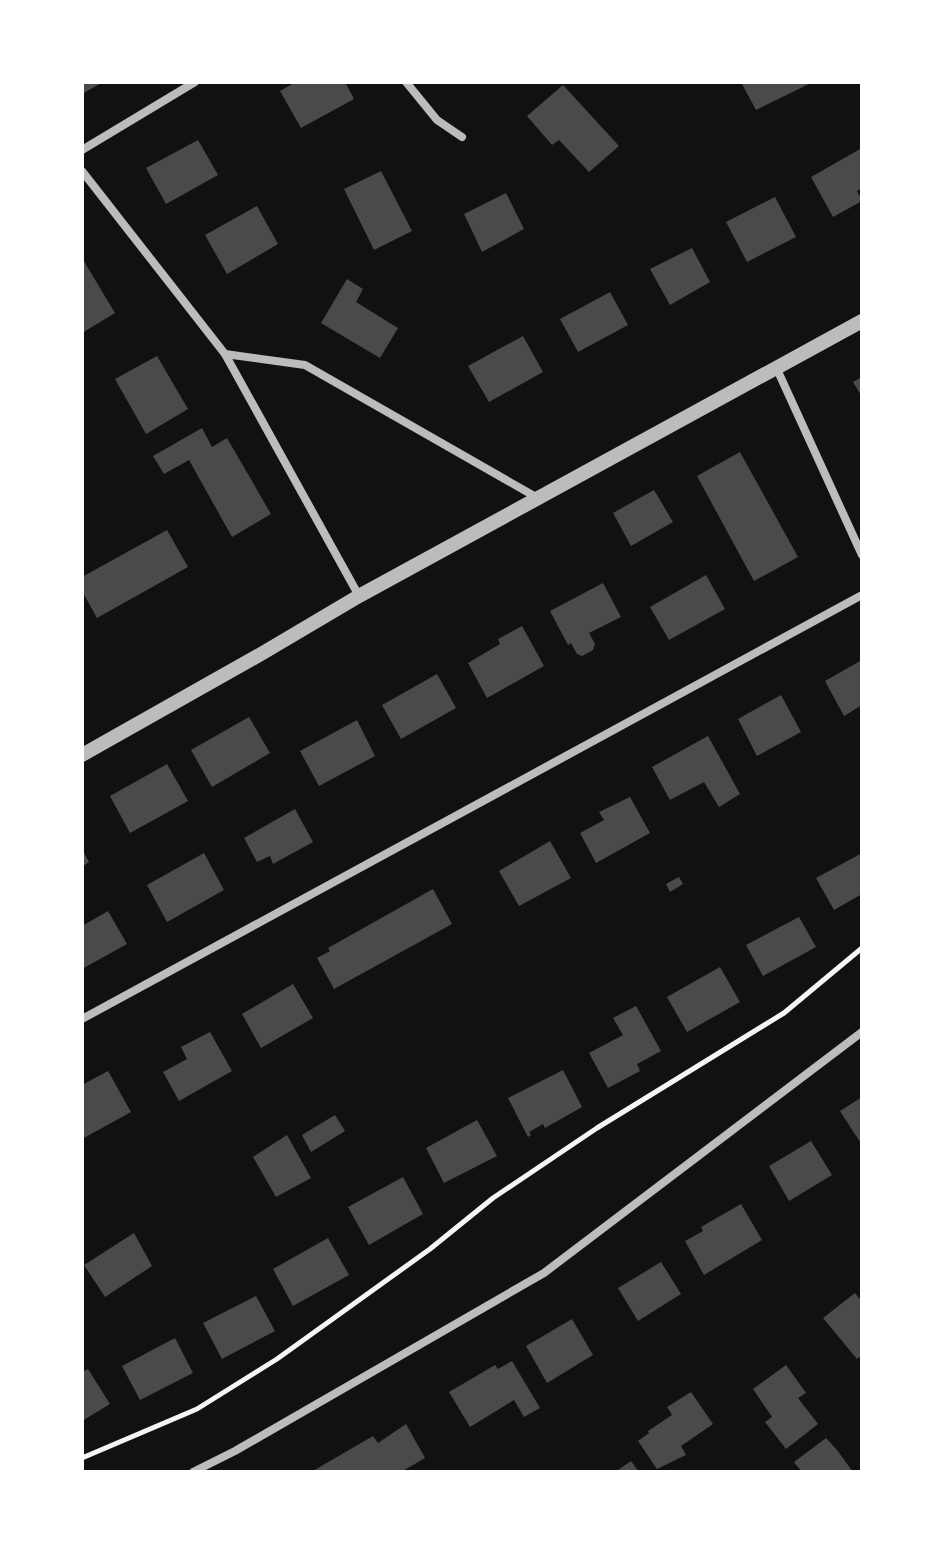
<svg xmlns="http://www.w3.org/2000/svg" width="944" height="1554" viewBox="0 0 944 1554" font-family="Roboto,sans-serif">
<rect width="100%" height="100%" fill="#111"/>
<g fill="#4a4a4a">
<polygon points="82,82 103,82 82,94"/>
<polygon points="296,82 345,82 354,99 301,128 280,91"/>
<polygon points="741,82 813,82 756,110"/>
<polygon points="563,85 619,146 589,172 559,140 552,145 527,116"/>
<polygon points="198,140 218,175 166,204 146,168"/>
<polygon points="862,148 862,188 857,191 862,201 833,217 811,177"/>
<polygon points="381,171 412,231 374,250 344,189"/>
<polygon points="506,193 524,229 482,252 464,214"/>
<polygon points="775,197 796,237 747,262 726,222"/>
<polygon points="257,206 278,244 227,274 205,235"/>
<polygon points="692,248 710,282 670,305 650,269"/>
<polygon points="82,258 115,313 82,333"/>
<polygon points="347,279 363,289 356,302 398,328 380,358 321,323"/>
<polygon points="610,292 628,325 578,352 560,319"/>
<polygon points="523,336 543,372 489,402 468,366"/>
<polygon points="157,356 188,409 146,434 115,379"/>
<polygon points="862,377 862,397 853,382"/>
<polygon points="202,428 212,447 227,438 271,514 232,537 189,460 164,474 153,456"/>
<polygon points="740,452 798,557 754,581 697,476"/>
<polygon points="654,490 673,522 631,546 613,513"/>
<polygon points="167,530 188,567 97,618 82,591 82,577"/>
<polygon points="706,575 725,609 669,640 650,607"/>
<polygon points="603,583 621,617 589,633 595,644 593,650 582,656 577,654 571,643 568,645 550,611"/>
<polygon points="522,626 544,666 487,698 468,663 500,644 498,639"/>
<polygon points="862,660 862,705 844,716 825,681"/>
<polygon points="437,674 456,708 401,739 382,705"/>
<polygon points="781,695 801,732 757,756 738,719"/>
<polygon points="249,717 270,753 212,787 191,750"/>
<polygon points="357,720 375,756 319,786 300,751"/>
<polygon points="708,736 740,794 719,807 704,782 670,800 652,767"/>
<polygon points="167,764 188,801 130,833 110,796"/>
<polygon points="630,797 650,833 596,863 580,833 604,820 599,812"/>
<polygon points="295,809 313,842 273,864 270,856 257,862 244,838"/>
<polygon points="550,841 571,878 519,906 499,871"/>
<polygon points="82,849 89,862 82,867"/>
<polygon points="204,853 224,890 167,922 147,885"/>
<polygon points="862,853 862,894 834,910 816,878"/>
<polygon points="679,877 683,884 670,892 666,884"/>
<polygon points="433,889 452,924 334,989 317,958 330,951 328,948"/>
<polygon points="108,911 127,944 82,969 82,926"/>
<polygon points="799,917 816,947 763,976 746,945"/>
<polygon points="720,967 740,1002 687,1032 667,997"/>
<polygon points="293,984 313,1018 261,1048 242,1014"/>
<polygon points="636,1006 661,1051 637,1064 640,1071 608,1088 589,1053 623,1035 613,1018"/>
<polygon points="210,1032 232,1071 179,1101 163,1072 187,1059 181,1047"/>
<polygon points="563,1070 582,1107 545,1128 543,1124 529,1132 531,1135 528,1137 508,1098"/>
<polygon points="108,1071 131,1112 82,1139 82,1085"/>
<polygon points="862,1097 862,1145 840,1111"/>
<polygon points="335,1115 345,1131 311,1152 302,1135"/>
<polygon points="477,1120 497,1156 444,1183 426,1148"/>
<polygon points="287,1135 311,1178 276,1197 253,1157"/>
<polygon points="811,1141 832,1175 789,1201 769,1166"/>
<polygon points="403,1177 423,1214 369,1245 348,1207"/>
<polygon points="741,1204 762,1240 704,1275 685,1241 703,1231 701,1227"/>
<polygon points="134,1233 152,1266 105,1297 84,1265"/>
<polygon points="328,1238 349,1275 293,1306 273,1269"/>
<polygon points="661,1262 681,1294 638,1321 618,1288"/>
<polygon points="855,1293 862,1302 862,1355 857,1359 823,1318"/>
<polygon points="256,1296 275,1331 222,1359 203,1323"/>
<polygon points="572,1319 593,1355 547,1383 526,1346"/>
<polygon points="175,1338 193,1373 140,1400 122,1366"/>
<polygon points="512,1361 540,1408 524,1417 514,1400 470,1427 449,1392 495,1365 498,1369"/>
<polygon points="786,1365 806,1393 798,1398 818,1424 786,1449 765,1422 772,1417 753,1389"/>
<polygon points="88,1369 110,1404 82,1421 82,1372"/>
<polygon points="691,1392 713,1424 681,1446 686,1455 657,1469 638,1441 649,1433 648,1431 672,1415 667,1407"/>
<polygon points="406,1424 425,1458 401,1472 311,1472 373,1436 378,1443"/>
<polygon points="826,1438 837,1450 853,1472 802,1472 794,1462"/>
<polygon points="631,1461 639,1472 615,1472"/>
</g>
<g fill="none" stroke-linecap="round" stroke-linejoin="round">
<polyline stroke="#f5f5f5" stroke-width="5" points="82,1458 197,1409 277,1359 430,1249 493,1198 597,1128 784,1013 862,948"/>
<g stroke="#bcbcbc" stroke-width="8">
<polyline points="406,82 437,120 462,137"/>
<polyline points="82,150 195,82"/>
<polyline points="82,171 225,354 359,596"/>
<polyline points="225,354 305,365 536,497"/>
<polyline points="776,367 862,555"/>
<polyline points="82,1019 862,595"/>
<polyline points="193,1472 235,1451 544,1273 862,1032"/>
</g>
<polyline stroke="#bcbcbc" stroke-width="14" points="82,755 261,654 359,596 862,321"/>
</g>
<rect width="944" height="1554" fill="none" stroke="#ffffff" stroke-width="168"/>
</svg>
